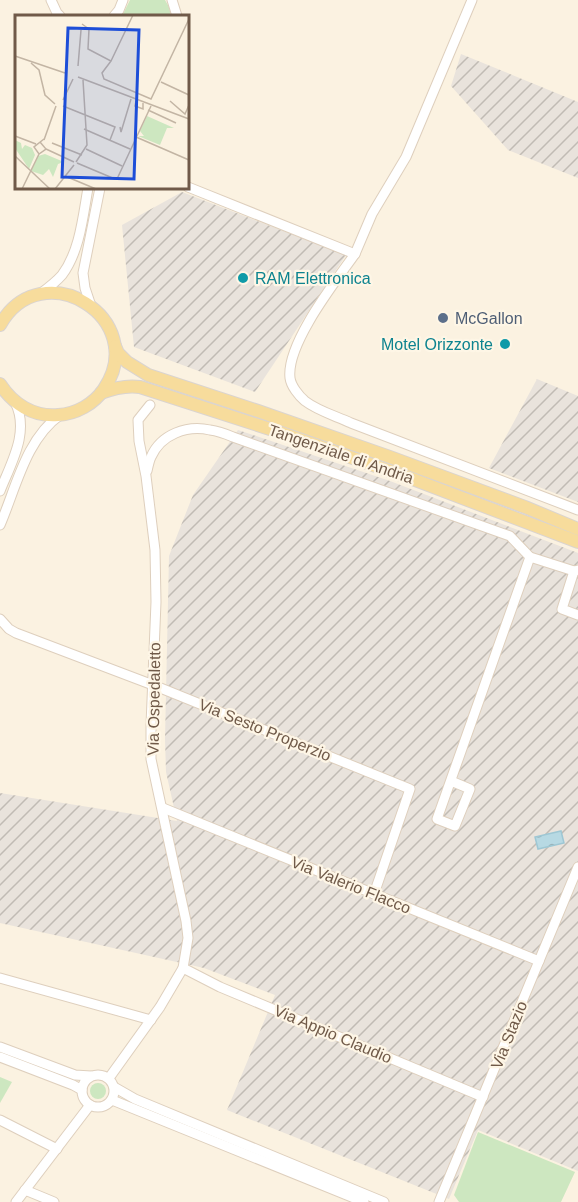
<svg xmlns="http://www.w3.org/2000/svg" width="578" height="1202" viewBox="0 0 578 1202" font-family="Helvetica,sans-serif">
<defs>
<pattern id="industrial-furrows" width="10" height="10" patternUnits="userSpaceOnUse" patternTransform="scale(1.5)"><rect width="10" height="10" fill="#e9e3dc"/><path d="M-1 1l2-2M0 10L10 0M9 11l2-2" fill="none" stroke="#c1bbb4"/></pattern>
<pattern id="water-ripples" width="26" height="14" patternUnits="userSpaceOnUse" patternTransform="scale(1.5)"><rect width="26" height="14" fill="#b7d9e3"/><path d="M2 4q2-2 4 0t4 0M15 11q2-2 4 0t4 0" fill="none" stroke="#99b3ba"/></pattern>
</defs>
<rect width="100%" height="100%" fill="#fbf2e1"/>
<g fill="url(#industrial-furrows)">
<polygon points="461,54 578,102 578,178 508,150 451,86"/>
<polygon points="182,192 346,255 255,392 134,347 122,225"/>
<polygon points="537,379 578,396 578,502 489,468"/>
<polygon points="238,430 390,481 578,553 578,1171 478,1130 449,1199 227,1110 275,995 204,968 0,923 0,793 177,821 166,772 165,739 169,556 193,495"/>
</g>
<g fill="#cde7c0">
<polygon points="130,0 165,0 169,7 171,16 122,16"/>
<polygon points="0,1077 12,1082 0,1103"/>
<circle cx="98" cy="1091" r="8"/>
<polygon points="478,1132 575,1172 561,1202 459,1202 454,1195"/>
</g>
<polygon fill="url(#water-ripples)" stroke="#9ec7d4" stroke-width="1.5" points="561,831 564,843 538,849 535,837"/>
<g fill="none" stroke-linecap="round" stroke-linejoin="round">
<g stroke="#decfbd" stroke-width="11">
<g id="minor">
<polyline points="51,0 57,13 60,16"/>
<polyline points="172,0 177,16"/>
<polyline points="114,16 119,10 123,0"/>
<path d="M188,187L355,254C335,282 286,344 290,378C291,386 299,396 305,401C318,411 336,416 351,423L578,510"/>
<polyline points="355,254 372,214 406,157 472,0"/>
<path d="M40,294C48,288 56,282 62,275C80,251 83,216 88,188"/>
<polyline points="91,306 85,288 83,273 100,188"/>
<path d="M147,471C148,467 149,461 151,457C161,434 187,425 210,430C218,431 226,434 233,437L510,536L530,557L574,571L578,570"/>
<path d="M0,491C11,463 30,432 15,402"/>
<path d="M0,525C16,488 26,439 60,415"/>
<polyline points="574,571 562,609 578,615"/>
<polyline points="0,619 9,629 16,633 153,685 410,789 374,894"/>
<polyline points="451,781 470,789 455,826 437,819 530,557"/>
<polyline points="163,808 539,961"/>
<polyline points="183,968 220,987 483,1097"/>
<polyline points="0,978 151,1020"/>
<polyline points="0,1047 75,1075 91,1076"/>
<polyline points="0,1057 73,1085 82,1090"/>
<circle cx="98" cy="1091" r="16"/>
<polyline points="109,1078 160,1007 183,968 188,938 186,921 151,759 151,725 156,602 155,550 146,476 139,441 138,420 150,405"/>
<polyline points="114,1087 135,1099 384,1202"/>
<polyline points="112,1100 364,1202"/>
<polyline points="0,1120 57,1149"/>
<polyline points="25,1190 54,1202"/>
<polyline points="16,1202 90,1105"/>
<polyline points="439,1202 578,867"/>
</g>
</g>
<g stroke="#dad4d0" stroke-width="14">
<g id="major">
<path d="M0,325C42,251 151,319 104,389C94,404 76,414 58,415C33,417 13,404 0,384"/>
<polyline points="115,346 118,353 127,362 148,375 258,411 390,457 525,507 578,529"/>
<path d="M101,393C114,388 126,385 140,387L270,429L415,480L578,542"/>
</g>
</g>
<use href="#minor" stroke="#fff" stroke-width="9"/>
<use href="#major" stroke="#f7dc9c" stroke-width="12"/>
</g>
<g fill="#0f9aa8" stroke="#fef6e6" stroke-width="2">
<circle cx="243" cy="278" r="6"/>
<circle cx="505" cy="344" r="6"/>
</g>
<circle fill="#5c6f8a" stroke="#fef6e6" stroke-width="2" cx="443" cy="318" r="6"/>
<g text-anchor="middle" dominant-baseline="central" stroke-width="4.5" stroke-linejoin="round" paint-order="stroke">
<g font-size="16" fill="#0d838f" stroke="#fef6e6" text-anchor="start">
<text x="255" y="278">RAM Elettronica</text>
<text x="493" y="344" text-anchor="end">Motel Orizzonte</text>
</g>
<g font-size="16" fill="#4e5e75" stroke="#fef6e6" text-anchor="start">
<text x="455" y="318">McGallon</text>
</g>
<g font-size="16" fill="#705a49" stroke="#fef6e6">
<text transform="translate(341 454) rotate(19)">Tangenziale di Andria</text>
<text transform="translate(154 699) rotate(-89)">Via Ospedaletto</text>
<text transform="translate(265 730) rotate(22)">Via Sesto Properzio</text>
<text transform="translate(351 885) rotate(22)">Via Valerio Flacco</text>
<text transform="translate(333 1034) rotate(23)">Via Appio Claudio</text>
<text transform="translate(509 1035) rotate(-68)">Via Stazio</text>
</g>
</g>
<g transform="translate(15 15)">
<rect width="174" height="174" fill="#fbf2e1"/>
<path d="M132,101L159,113H152L145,130L123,121H129L125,116ZM0,125L6,128L7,134L10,130L17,133L20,140L14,154L0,133ZM30,139L49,147L43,149L38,162L34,154L28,160L16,156L23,141Z" fill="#cde7c0"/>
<path fill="none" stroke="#c3b5a4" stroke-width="1.5" d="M67,9L74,14L73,34L96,46L87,58L89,64L136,84L174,4M0,41L50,58M96,46L118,0M16,48L24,55L30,80L40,89M63,51L66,15M63,62L174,104M146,67L174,80M48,85L58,64M121,86L120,91L128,94V88M155,86L170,99L174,90M48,91L100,112L95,125M133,95L161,108M105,112L106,117L116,84M69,114L115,134M0,121L21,129M121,122L174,145M29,125L41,91M25,127L31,134L24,139L19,132L29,124M37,128L67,140M31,134L59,147M71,134L107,151M0,141L35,174M61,147L72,130L68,65M62,148L100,164M50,161L81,174M102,164L136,91M7,174L24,139M40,174L59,150"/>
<path fill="#1d4ed8" fill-opacity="0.15" stroke="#1d4ed8" stroke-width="3" d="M53,13L124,15L119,164L47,162Z"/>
<rect width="174" height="174" fill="none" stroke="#705a49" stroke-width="3"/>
</g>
</svg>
